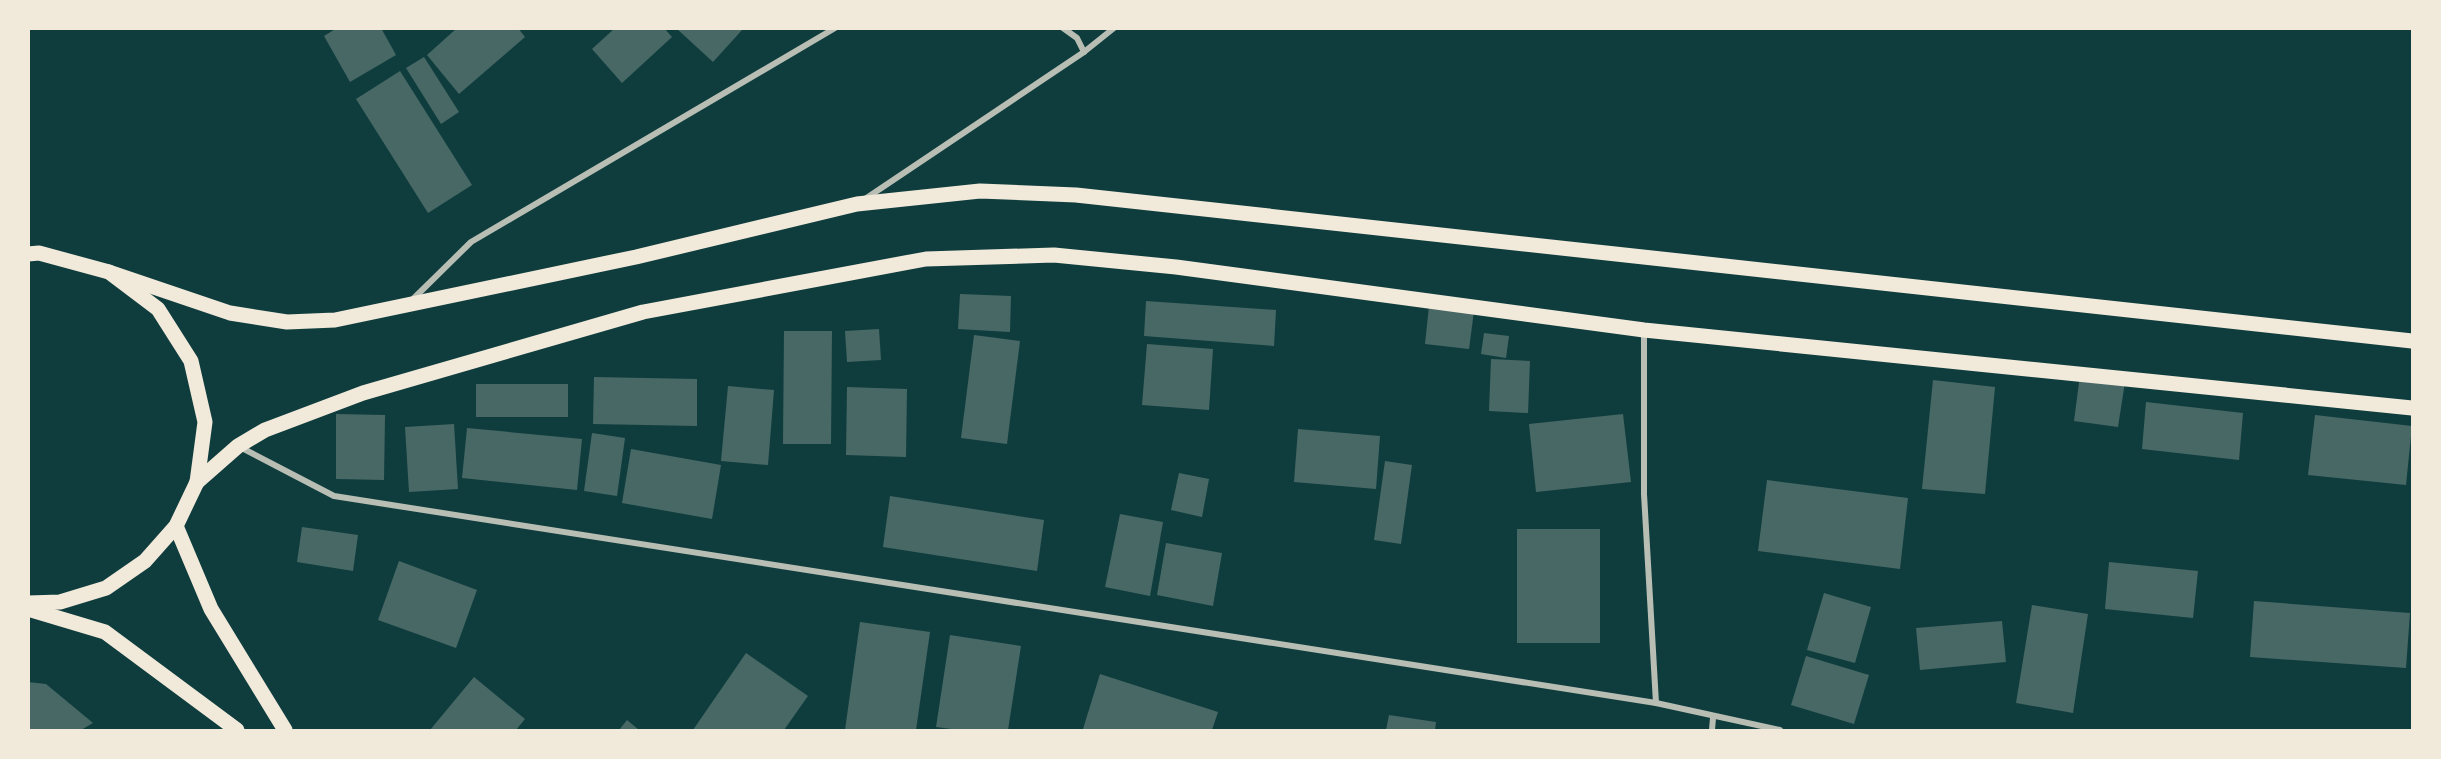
<svg xmlns="http://www.w3.org/2000/svg" width="2441" height="759" viewBox="0 0 2441 759" font-family="'Fira Sans',sans-serif">
<rect width="100%" height="100%" fill="#0f3d3e"/>
<g fill="#486865">
<polygon points="337,28 381,28 396,55 350,82 324,36"/>
<polygon points="457,28 518,28 525,37 459,94 427,55"/>
<polygon points="615,28 664,28 672,37 622,83 592,49"/>
<polygon points="676,28 740,28 742,30 713,62"/>
<polygon points="424,57 459,112 441,124 406,68"/>
<polygon points="400,71 472,185 428,213 356,99"/>
<polygon points="960,294 1011,296 1010,332 958,329"/>
<polygon points="1146,301 1276,310 1274,346 1144,336"/>
<polygon points="1429,306 1474,311 1469,349 1425,344"/>
<polygon points="879,329 881,360 847,362 845,331"/>
<polygon points="784,331 832,331 831,444 783,444"/>
<polygon points="1484,333 1509,336 1506,358 1481,354"/>
<polygon points="974,335 1020,341 1007,444 961,438"/>
<polygon points="1147,344 1213,349 1209,410 1142,405"/>
<polygon points="1491,359 1530,361 1528,413 1489,411"/>
<polygon points="2080,375 2125,382 2118,427 2074,421"/>
<polygon points="594,377 697,379 697,426 593,424"/>
<polygon points="1933,380 1995,387 1985,494 1922,489"/>
<rect x="476" y="384" width="92" height="33"/>
<polygon points="728,386 774,390 768,465 721,461"/>
<polygon points="847,387 907,389 906,457 846,455"/>
<polygon points="2146,402 2243,413 2239,460 2142,449"/>
<polygon points="336,414 385,415 384,480 336,479"/>
<polygon points="1623,414 1631,482 1536,492 1529,424"/>
<polygon points="2315,415 2412,426 2406,485 2308,475"/>
<polygon points="454,424 458,489 409,492 405,427"/>
<polygon points="467,428 582,439 577,490 462,478"/>
<polygon points="1298,429 1380,436 1376,489 1294,482"/>
<polygon points="592,433 625,438 617,496 584,491"/>
<polygon points="631,449 721,465 712,519 622,503"/>
<polygon points="1385,461 1412,465 1401,544 1374,540"/>
<polygon points="1179,473 1209,479 1202,517 1171,510"/>
<polygon points="1767,480 1908,498 1900,569 1758,551"/>
<polygon points="890,496 1044,520 1037,571 883,547"/>
<polygon points="1120,514 1163,522 1150,596 1105,587"/>
<polygon points="302,527 358,535 353,571 297,562"/>
<rect x="1517" y="529" width="83" height="114"/>
<polygon points="1166,543 1222,553 1213,606 1157,595"/>
<polygon points="399,561 477,590 456,648 378,620"/>
<polygon points="2109,562 2198,571 2193,618 2105,609"/>
<polygon points="1824,593 1871,607 1855,663 1807,650"/>
<polygon points="2254,601 2410,613 2406,668 2250,657"/>
<polygon points="2032,605 2088,614 2073,713 2016,703"/>
<polygon points="2002,621 2006,662 1920,670 1916,628"/>
<polygon points="860,622 930,632 916,730 845,730"/>
<polygon points="950,635 1021,646 1008,730 959,730 936,727"/>
<polygon points="746,653 808,696 784,730 693,730"/>
<polygon points="1806,656 1869,675 1854,724 1791,705"/>
<polygon points="1100,674 1218,712 1212,730 1083,729"/>
<polygon points="474,677 525,719 516,730 430,730"/>
<polygon points="28,682 46,684 93,723 81,730 28,730"/>
<polygon points="1389,715 1436,722 1435,730 1386,730"/>
<polygon points="627,720 639,730 619,730"/>
</g>
<g fill="none" stroke-linecap="round" stroke-linejoin="round">
<g stroke="#b8beb3" stroke-width="6">
<polyline points="1063,28 1077,38 1084,52"/>
<polyline points="865,199 1084,52 1114,28"/>
<polyline points="410,302 471,242 835,28"/>
<polyline points="1644,330 1644,494 1656,703"/>
<polyline points="240,447 334,496 1656,703 1780,730"/>
<polyline points="1712,730 1713,718"/>
</g>
<g stroke="#f1e9da" stroke-width="15">
<polyline points="28,254 39,253 109,272 158,309 191,361 205,422 197,482 176,526 145,561 106,588 60,602 28,603"/>
<polyline points="109,272 230,313 287,322 335,320 636,257 857,204 980,191 1076,195 2412,341"/>
<polyline points="197,482 238,446 265,430 363,393 643,312 926,259 1054,255 1176,267 1644,330 2412,408"/>
<polyline points="176,526 211,609 285,730"/>
<polyline points="28,609 105,632 237,730"/>
</g>
</g>
<rect width="2441" height="759" fill="none" stroke="#f1e9da" stroke-width="60"/>
</svg>
